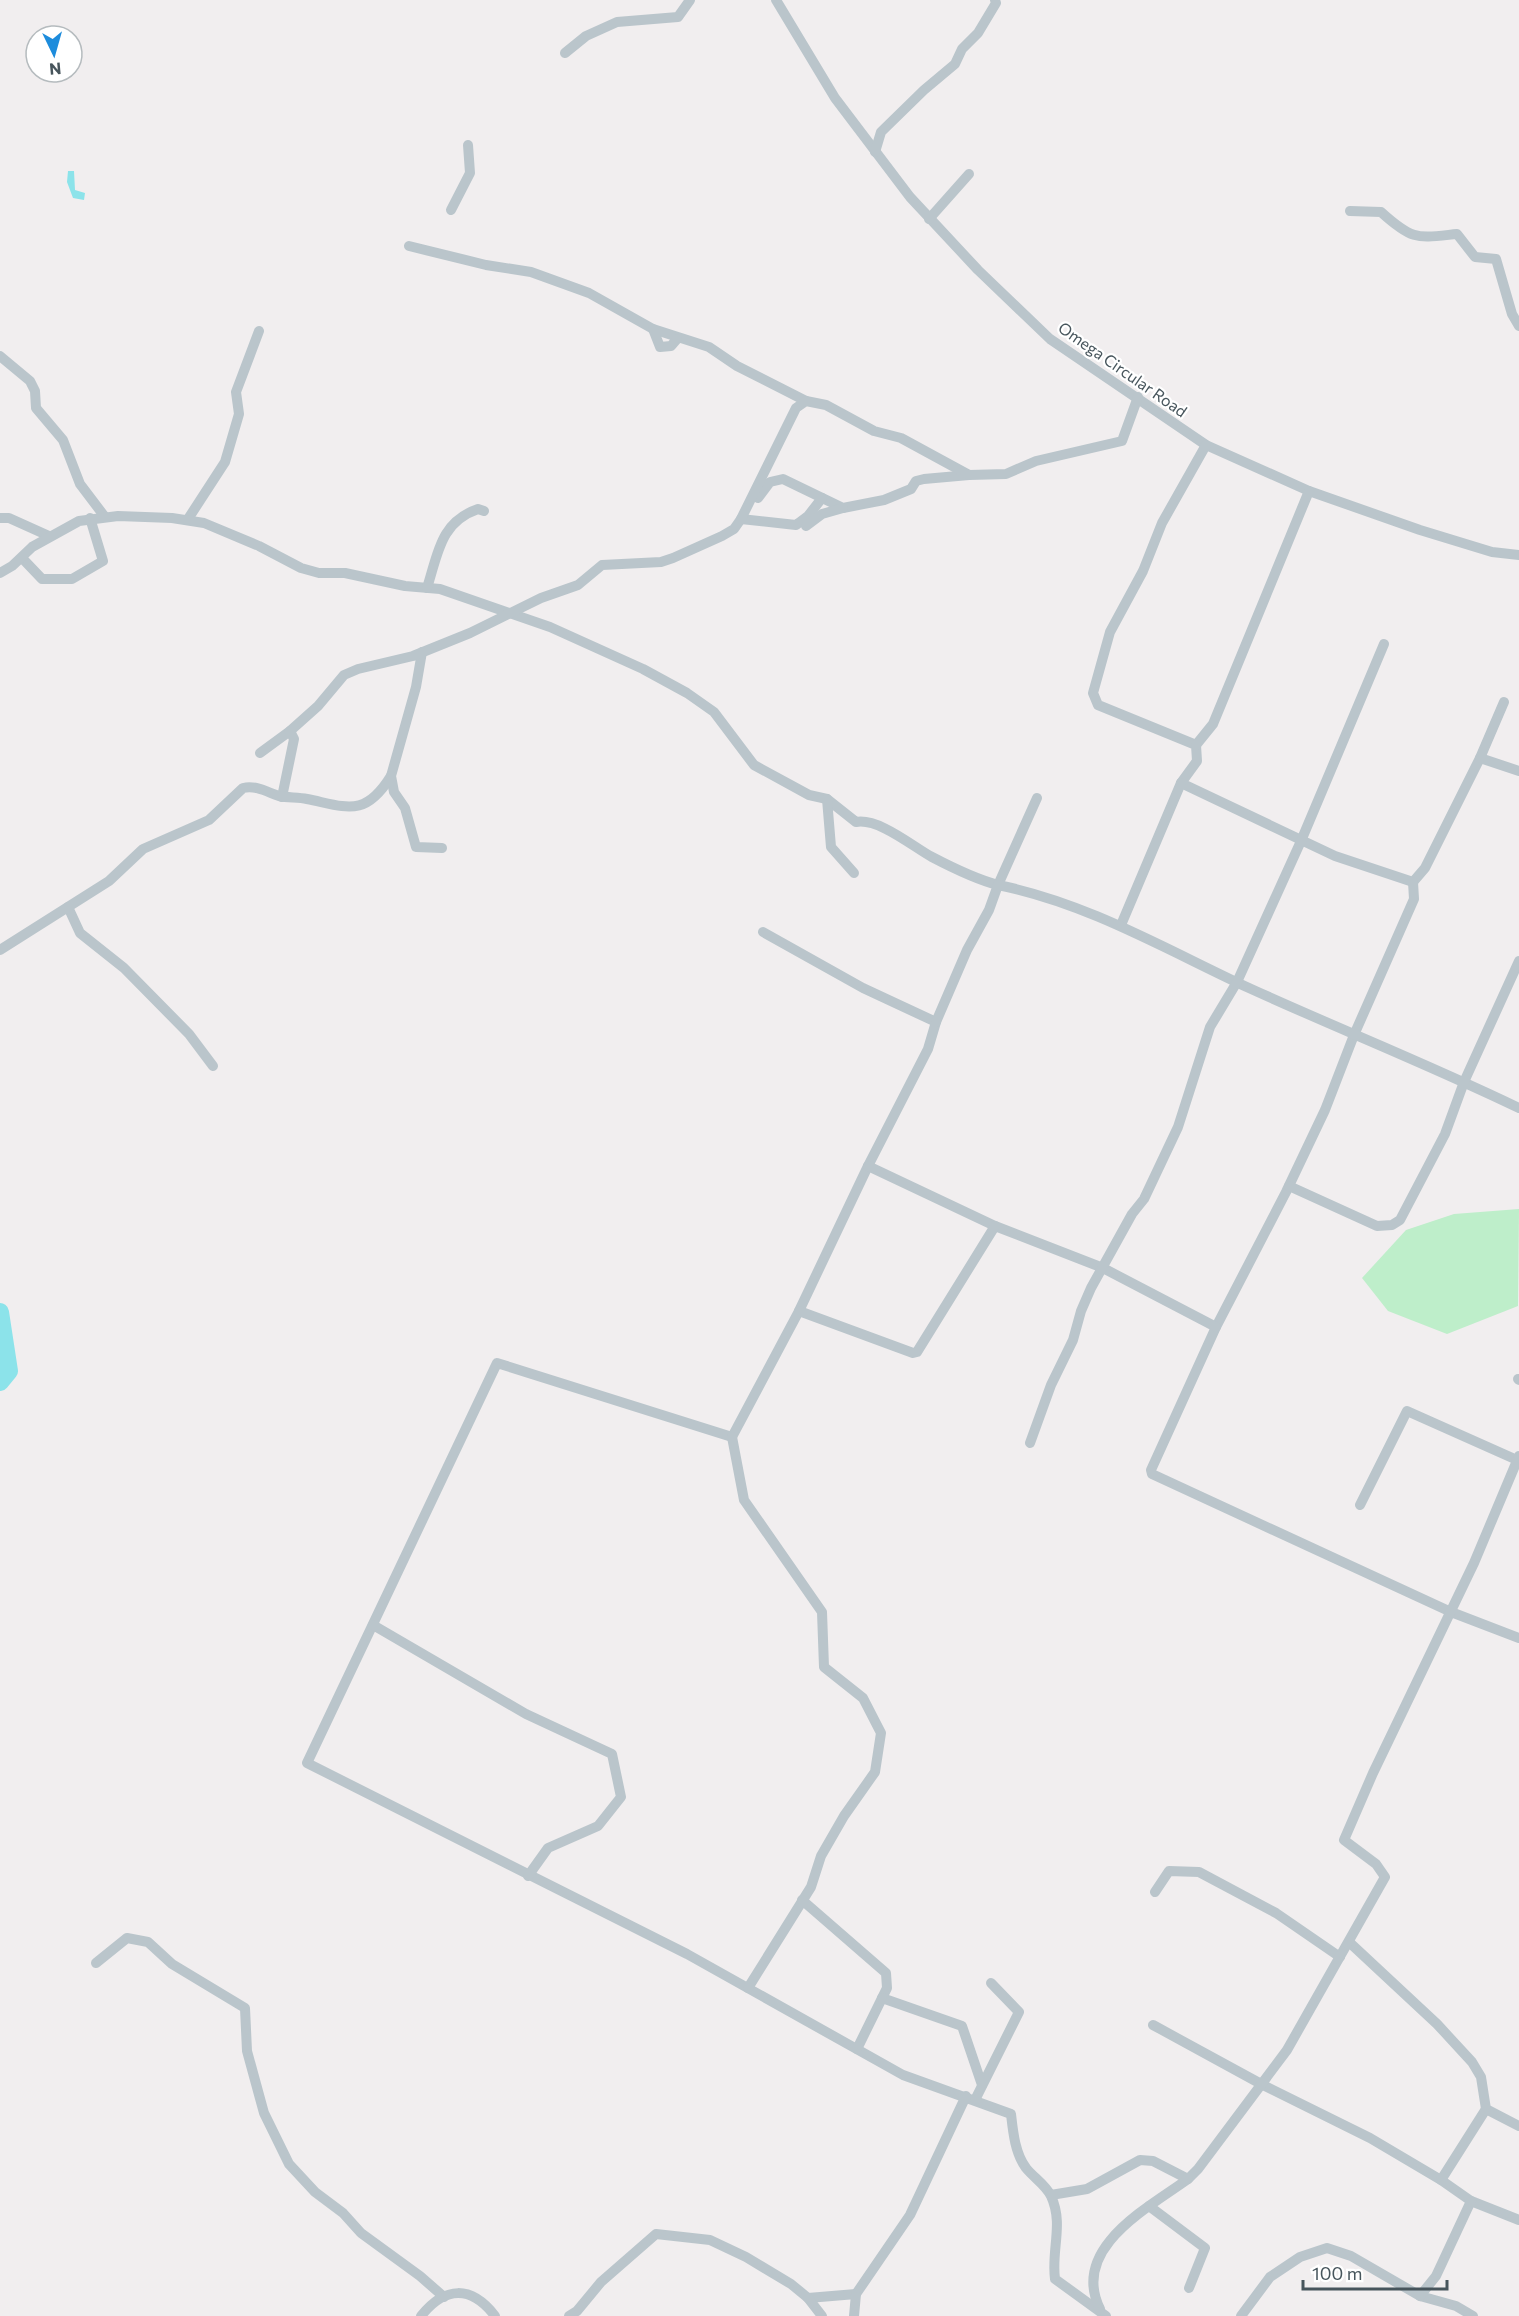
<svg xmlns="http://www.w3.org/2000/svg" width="1519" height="2316" viewBox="0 0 1519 2316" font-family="Commissioner,sans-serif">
<rect width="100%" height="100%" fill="#f1eeef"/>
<polygon fill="#beeeca" points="1519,1209 1518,1306 1447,1334 1388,1311 1362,1278 1406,1230 1454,1214"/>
<polygon fill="#8ce3ea" points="68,171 74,171 75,190 85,193 84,200 73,198 67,182"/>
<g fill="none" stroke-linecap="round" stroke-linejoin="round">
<polyline stroke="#8ce3ea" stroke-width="18" points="0,1312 9,1371 0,1382"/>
<g stroke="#bac5cb" stroke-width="10">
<polyline points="776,0 835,98 910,197 978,270 1050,339 1206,445 1309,491 1420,530 1492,552 1519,555"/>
<polyline points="565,53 586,36 617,22 678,17 690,0"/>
<polyline points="875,152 881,132 924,90 955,64 962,49 978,33 996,3 995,0"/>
<polyline points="451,210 470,173 468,145"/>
<path d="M1350,211L1381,212C1413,241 1417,238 1457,234L1475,257L1496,259L1512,314L1519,326"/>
<polyline points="929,219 969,174"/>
<polyline points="409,246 486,265 531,272 589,293 653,329 709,347 737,366 806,401"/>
<polyline points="653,329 660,347 671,346 677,339"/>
<polyline points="0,356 30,381 35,391 36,408 63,440 80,484 105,517"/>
<polyline points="1206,445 1162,523 1143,571 1110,632 1093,693 1098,705 1196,745 1197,761 1181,783 1335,856 1413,882 1425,868 1480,758 1519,771"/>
<polyline points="758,498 770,482 783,479 843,508 884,500 911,489 916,481 924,479 969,475"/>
<polyline points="0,518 9,518 49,536"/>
<polyline points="188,519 225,462 239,414 236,392 259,331"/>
<polyline points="741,519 796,525 808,516 822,498"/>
<polyline points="806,526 822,514 843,508"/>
<polyline points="22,558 42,579 72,579 103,561 90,518"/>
<path d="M0,573L12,566L32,547L79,521L118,516L172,518L204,523L259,546L301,568L319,573H345L405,586L440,589L550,627L643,669L687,693L714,712L754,765L809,795L827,799L856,822C879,818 912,846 932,857C953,868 975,879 998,885L1037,798"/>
<path d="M427,588C438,554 440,522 478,509L484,511"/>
<polyline points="422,652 416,687 391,776 394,792 405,808 416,847 442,848"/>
<polyline points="1196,745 1213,724 1309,491"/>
<polyline points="260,753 290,731"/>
<polyline points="1480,758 1504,702"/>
<polyline points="282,797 294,739 290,731 318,706 344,675 358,669 413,656 470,633 541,598 578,585 602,565 661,562 673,558 722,536 734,529 741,519 796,408 806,401 826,405 874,431 901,438 969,475 1006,474 1036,461 1122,441 1138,397"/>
<polyline points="827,799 831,847 854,873"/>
<polyline points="1413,882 1414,899 1354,1035 1325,1110 1286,1192 1216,1327 1151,1470 1152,1474 1451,1612 1519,1638"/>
<polyline points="68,907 80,933 124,968 189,1034 213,1066"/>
<polyline points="1121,925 1181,783"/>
<polyline points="763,932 863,988 936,1022 928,1049 868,1166 799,1311"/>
<path d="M0,950L109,881L143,849L209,820L243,788C256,785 267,792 279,796C288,798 298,797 307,799C347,807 365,818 391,776"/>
<path d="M936,1022L967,950L989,910L998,885C1088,903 1167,950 1249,988C1339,1029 1430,1065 1519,1108"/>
<polyline points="868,1166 995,1226 1103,1268 1216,1327"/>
<polyline points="1289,1186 1377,1226 1392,1225 1400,1220 1445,1134 1464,1082 1519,961"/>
<path d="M995,1226L917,1352L913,1353L799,1311L732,1437L497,1363L307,1763L687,1954L903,2075L1011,2114C1013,2132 1015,2153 1026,2168C1033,2177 1046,2185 1051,2196C1064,2224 1051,2250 1055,2279L1106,2316"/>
<polyline points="1518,1379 1519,1380"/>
<polyline points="732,1437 744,1500 822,1612 824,1667 863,1698 881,1733 875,1772 844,1816 821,1856 811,1887 748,1988"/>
<polyline points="1030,1443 1051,1385 1073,1340 1081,1311 1091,1288 1132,1214 1144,1199 1178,1127 1210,1027 1237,982 1301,841 1384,644"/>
<polyline points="1360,1505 1407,1411 1517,1460"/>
<polyline points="373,1625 526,1714 612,1754 621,1797 598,1826 548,1848 528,1876"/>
<polyline points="1155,1892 1169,1871 1199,1872 1276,1913 1340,1957"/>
<polyline points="802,1900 886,1973 887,1988 857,2049"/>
<polyline points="1349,1942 1437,2024 1472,2062 1481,2077 1486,2109 1519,2126"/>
<polyline points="96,1963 127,1938 148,1942 172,1964 245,2008 247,2051 264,2113 289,2164 315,2192 343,2213 361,2233 420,2276 444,2297"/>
<polyline points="882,1998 962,2026 982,2085"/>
<polyline points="1153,2025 1263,2085 1370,2138 1441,2180"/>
<polyline points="975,2100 1019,2012 991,1983"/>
<polyline points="1051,2195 1087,2189 1140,2160 1153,2161 1188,2179 1198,2169 1287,2050 1385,1877 1376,1864 1344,1840 1373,1773 1474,1563 1519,1456"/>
<polyline points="1471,2201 1519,2220"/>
<polyline points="1149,2206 1205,2248 1189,2288"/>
<polyline points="1420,2296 1456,2306 1473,2316"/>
<polyline points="808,2298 856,2294"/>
<path d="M1100,2309C1070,2248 1148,2208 1188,2179"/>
<path d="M421,2316C445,2286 471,2285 495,2316"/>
<polyline points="569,2316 577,2311 601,2282 656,2234 710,2240 746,2257 791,2284 808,2298 822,2316"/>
<polyline points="854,2316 856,2294 910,2215 966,2096"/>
<polyline points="1241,2316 1270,2277 1300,2257 1327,2248 1351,2256 1420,2296 1436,2276 1471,2201 1441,2180 1486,2109"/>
</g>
</g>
<g text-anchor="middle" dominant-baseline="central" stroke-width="4.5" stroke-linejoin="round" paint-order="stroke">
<g font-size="16" fill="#47555c" stroke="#fff">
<text transform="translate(1123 369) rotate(35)">Omega Circular Road</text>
</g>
</g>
<g transform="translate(54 54) rotate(175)"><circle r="28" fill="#ffffff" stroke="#b5bbbe" stroke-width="1.5"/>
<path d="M0-4.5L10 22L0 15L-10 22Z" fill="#1d8cdc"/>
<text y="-9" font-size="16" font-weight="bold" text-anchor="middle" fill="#47555c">N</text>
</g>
<path d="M1303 2280v9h144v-9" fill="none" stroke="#47555c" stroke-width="3"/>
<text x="1312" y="2280" font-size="18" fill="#47555c" stroke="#ffffff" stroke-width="4.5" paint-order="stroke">100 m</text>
</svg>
